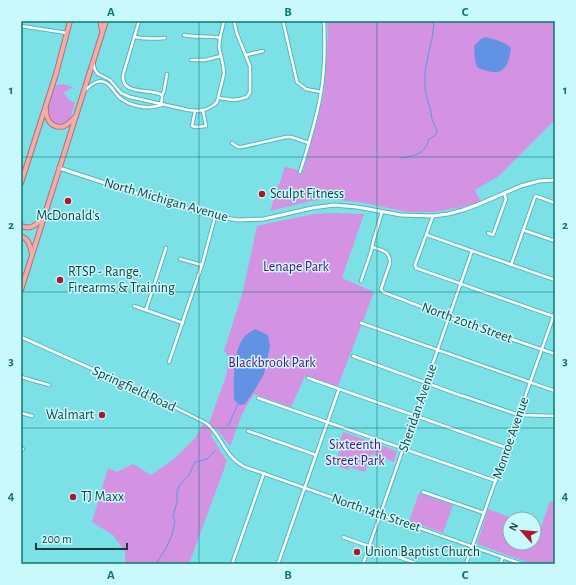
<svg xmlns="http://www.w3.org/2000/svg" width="576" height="585" viewBox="0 0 576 585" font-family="'Alegreya Sans',sans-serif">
<rect width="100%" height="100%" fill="#7ce1e7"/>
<g fill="#d492e2">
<polygon points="327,21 555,21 555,120 499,176 475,190 481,202 462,207 435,212 407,212 365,203 333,199 311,201 270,211 285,167 303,171 315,130 324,92 328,33"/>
<path d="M59,84L67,85L77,89L71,88L67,91H65L64,94L66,95L68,99L75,103L70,119L66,123V124C62,125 57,126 54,123C41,114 52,96 56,85H58Z"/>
<path d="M333,213L364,214L342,278L374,292L338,386L305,376L291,407L254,394C248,404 241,414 238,425C235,432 233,439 230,446L215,427L211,436L227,461L189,564H125V552L113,535L92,522L108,468L117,472L133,464L151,475L174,459L195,438L203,424L209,423L226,376L229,357L224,351L243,291L257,226L265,224L314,214Z"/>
<polygon points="343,432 397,451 394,462 371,454 365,472 349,467 348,470 335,465 341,445 339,444"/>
<polygon points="419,493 453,505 443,533 409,521"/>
<polygon points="550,501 555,503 555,564 532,564 477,544 488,509 515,519 510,519 510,543 534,543 534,526 540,528 541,527"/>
</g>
<g fill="#6192e4">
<path d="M486,37C495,40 504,41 511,48C510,54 509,62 505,67C499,76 485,71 477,67L475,60L474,46L481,39Z"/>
<path d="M255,329L268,335L270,347L264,374L256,388L245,404L240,405L234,400C234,382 232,351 245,336C248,333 252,331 255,329Z"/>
</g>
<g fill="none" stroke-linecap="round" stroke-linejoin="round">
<g stroke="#6192e4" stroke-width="1">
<path d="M401,158C408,157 420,155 425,148C427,145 428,142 429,139L436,135L437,131L432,119L430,108L427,99L426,92L425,89V72L430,46L432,39L433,31L434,25L430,21"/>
<polyline points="228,426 238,404"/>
<polyline points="156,564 166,548 172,535 175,521 173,516 177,502 177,491 179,486 189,475 195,462 207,459 215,451"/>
</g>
<g stroke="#50b7bd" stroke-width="4.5">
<g id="minor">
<path d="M139,21L123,75C121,96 150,88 162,95"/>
<polyline points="283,21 297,82 306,89 321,92"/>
<polyline points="21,26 67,33"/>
<path d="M184,35C196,38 208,35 220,38"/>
<path d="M135,37C145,39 154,39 165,38"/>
<polyline points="246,55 263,51"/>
<polyline points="191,60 205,60 221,56"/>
<polyline points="93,63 95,70 98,74 110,80 121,93 130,97 188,110 198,111 207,109 214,105 217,102 223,78 224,73 223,65 219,47 220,38 224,21"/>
<path d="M84,91C93,83 101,76 111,87C114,91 116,94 119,97C129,106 148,110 161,105"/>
<polyline points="219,98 233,100 240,99 247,97 250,92 250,66 237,34 234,21"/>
<polyline points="161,105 162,98 162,95 164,91 167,74"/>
<polyline points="195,111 192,126 196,127 206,126 203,111"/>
<polyline points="232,143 238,147 242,147 286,137 291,137 309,143"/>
<path d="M300,172C308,146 317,119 321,92C325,69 325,44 324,21"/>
<polyline points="433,216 415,265 416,268 555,317"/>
<polyline points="523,230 555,241"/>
<polyline points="488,233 493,235 506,199 504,193"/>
<polyline points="427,235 555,280"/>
<path d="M372,247C382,250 390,251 390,263L381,289L383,292L450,318L555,354"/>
<polyline points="180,259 202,265"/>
<polyline points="511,265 535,197 536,196 555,203"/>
<polyline points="361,281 371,252 373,242 382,212"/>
<polyline points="134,306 183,323"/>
<polyline points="146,310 166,248"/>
<polyline points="361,323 555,391"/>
<path d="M21,337L148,394L206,423C223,436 223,456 245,467L522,564"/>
<polyline points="353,356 462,396"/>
<polyline points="169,362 202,265 215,217"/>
<polyline points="21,377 49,385"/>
<polyline points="308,378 507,448"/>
<polyline points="463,396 519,415 555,416"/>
<polyline points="258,398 496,481"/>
<polyline points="21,413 32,416"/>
<polyline points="248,431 316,455"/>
<polyline points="21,449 23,449"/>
<polyline points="423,492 484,513"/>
<polyline points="343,537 418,564"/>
<polyline points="232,564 264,473"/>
<polyline points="278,564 339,389"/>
<polyline points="363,564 472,251"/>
<polyline points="466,564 555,312"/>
<polyline points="500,564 503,557"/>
</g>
</g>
<g stroke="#50b7bd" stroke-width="5">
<polyline id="tertiary" points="59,168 142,195 211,216 238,220 264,219 312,208 334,205 357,207 401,215 433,216 448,214 463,210 477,205 521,186 539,181 555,180"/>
</g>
<g stroke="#a57777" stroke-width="6">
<g id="trunk">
<polyline points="100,21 102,30"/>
<path d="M46,109C46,112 46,116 48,119C51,126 60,129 66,125C70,123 73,119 76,116"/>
<polyline points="21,183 56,74 70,21"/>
<path d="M21,226C31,230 36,225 43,218"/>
<path d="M21,236C29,239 30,246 32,254"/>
<polyline points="21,290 106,21"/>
</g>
</g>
<use href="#minor" stroke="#fff" stroke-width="2.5"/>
<use href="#tertiary" stroke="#fff" stroke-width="3"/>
<use href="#trunk" stroke="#f6aaaa" stroke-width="4"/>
</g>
<path fill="none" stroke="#0f766e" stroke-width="1" stroke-opacity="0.55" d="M199,21V564M377,21V564M21,157H555M21,292H555M21,428H555"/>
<g fill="#ac162f" stroke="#caf9fb" stroke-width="1.5">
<circle cx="262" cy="194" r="4"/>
<circle cx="68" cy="201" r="4"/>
<circle cx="60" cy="280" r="4"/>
<circle cx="102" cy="415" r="4"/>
<circle cx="73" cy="497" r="4"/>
<circle cx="357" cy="552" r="4"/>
</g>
<g text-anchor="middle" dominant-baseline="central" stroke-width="3" stroke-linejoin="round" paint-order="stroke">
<g font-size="14" fill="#133f42" stroke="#caf9fb" text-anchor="start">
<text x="270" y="194">Sculpt Fitness</text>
<text x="68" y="216" text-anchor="middle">McDonald's</text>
<text x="68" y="272">RTSP - Range,<tspan x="68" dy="16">Firearms &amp; Training</tspan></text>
<text x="94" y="415" text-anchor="end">Walmart</text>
<text x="81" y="497">TJ Maxx</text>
<text x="365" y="552">Union Baptist Church</text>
</g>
<g font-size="14" fill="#133f42" stroke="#caf9fb">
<text transform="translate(166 200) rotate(16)">North Michigan Avenue</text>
<text transform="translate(467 323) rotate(20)">North 20th Street</text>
<text transform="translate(134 389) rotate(25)">Springfield Road</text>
<text transform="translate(418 408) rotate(-71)">Sheridan Avenue</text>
<text transform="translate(511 438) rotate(-71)">Monroe Avenue</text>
<text transform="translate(376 513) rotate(19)">North 14th Street</text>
</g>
<g font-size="14" fill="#620c72" stroke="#caf9fb">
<text x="296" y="267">Lenape Park</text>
<text x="272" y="363">Blackbrook Park</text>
<text x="355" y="445">Sixteenth<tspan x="355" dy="16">Street Park</tspan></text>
</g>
</g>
<rect width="576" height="585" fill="none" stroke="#caf9fb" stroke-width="44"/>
<g transform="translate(522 531) rotate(297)"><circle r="19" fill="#caf9fb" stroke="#81afb1"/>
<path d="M0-3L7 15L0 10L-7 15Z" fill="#ac162f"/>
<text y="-6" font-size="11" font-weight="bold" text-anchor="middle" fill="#133f42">N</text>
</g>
<path d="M36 543v6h91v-6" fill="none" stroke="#133f42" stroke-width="2"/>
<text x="42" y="543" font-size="12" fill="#133f42" stroke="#caf9fb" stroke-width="3" paint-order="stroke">200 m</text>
<rect x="22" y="22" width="532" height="541" fill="none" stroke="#0f766e" stroke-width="1.5"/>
<g font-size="13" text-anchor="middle" font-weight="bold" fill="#0f766e">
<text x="111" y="16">A</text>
<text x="288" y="16">B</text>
<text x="465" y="16">C</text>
<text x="11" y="94">1</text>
<text x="565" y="94">1</text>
<text x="11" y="229">2</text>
<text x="565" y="229">2</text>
<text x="11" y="365">3</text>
<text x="565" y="365">3</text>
<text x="11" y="500">4</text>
<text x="565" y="500">4</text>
<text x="111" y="579">A</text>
<text x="288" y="579">B</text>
<text x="465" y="579">C</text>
</g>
</svg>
